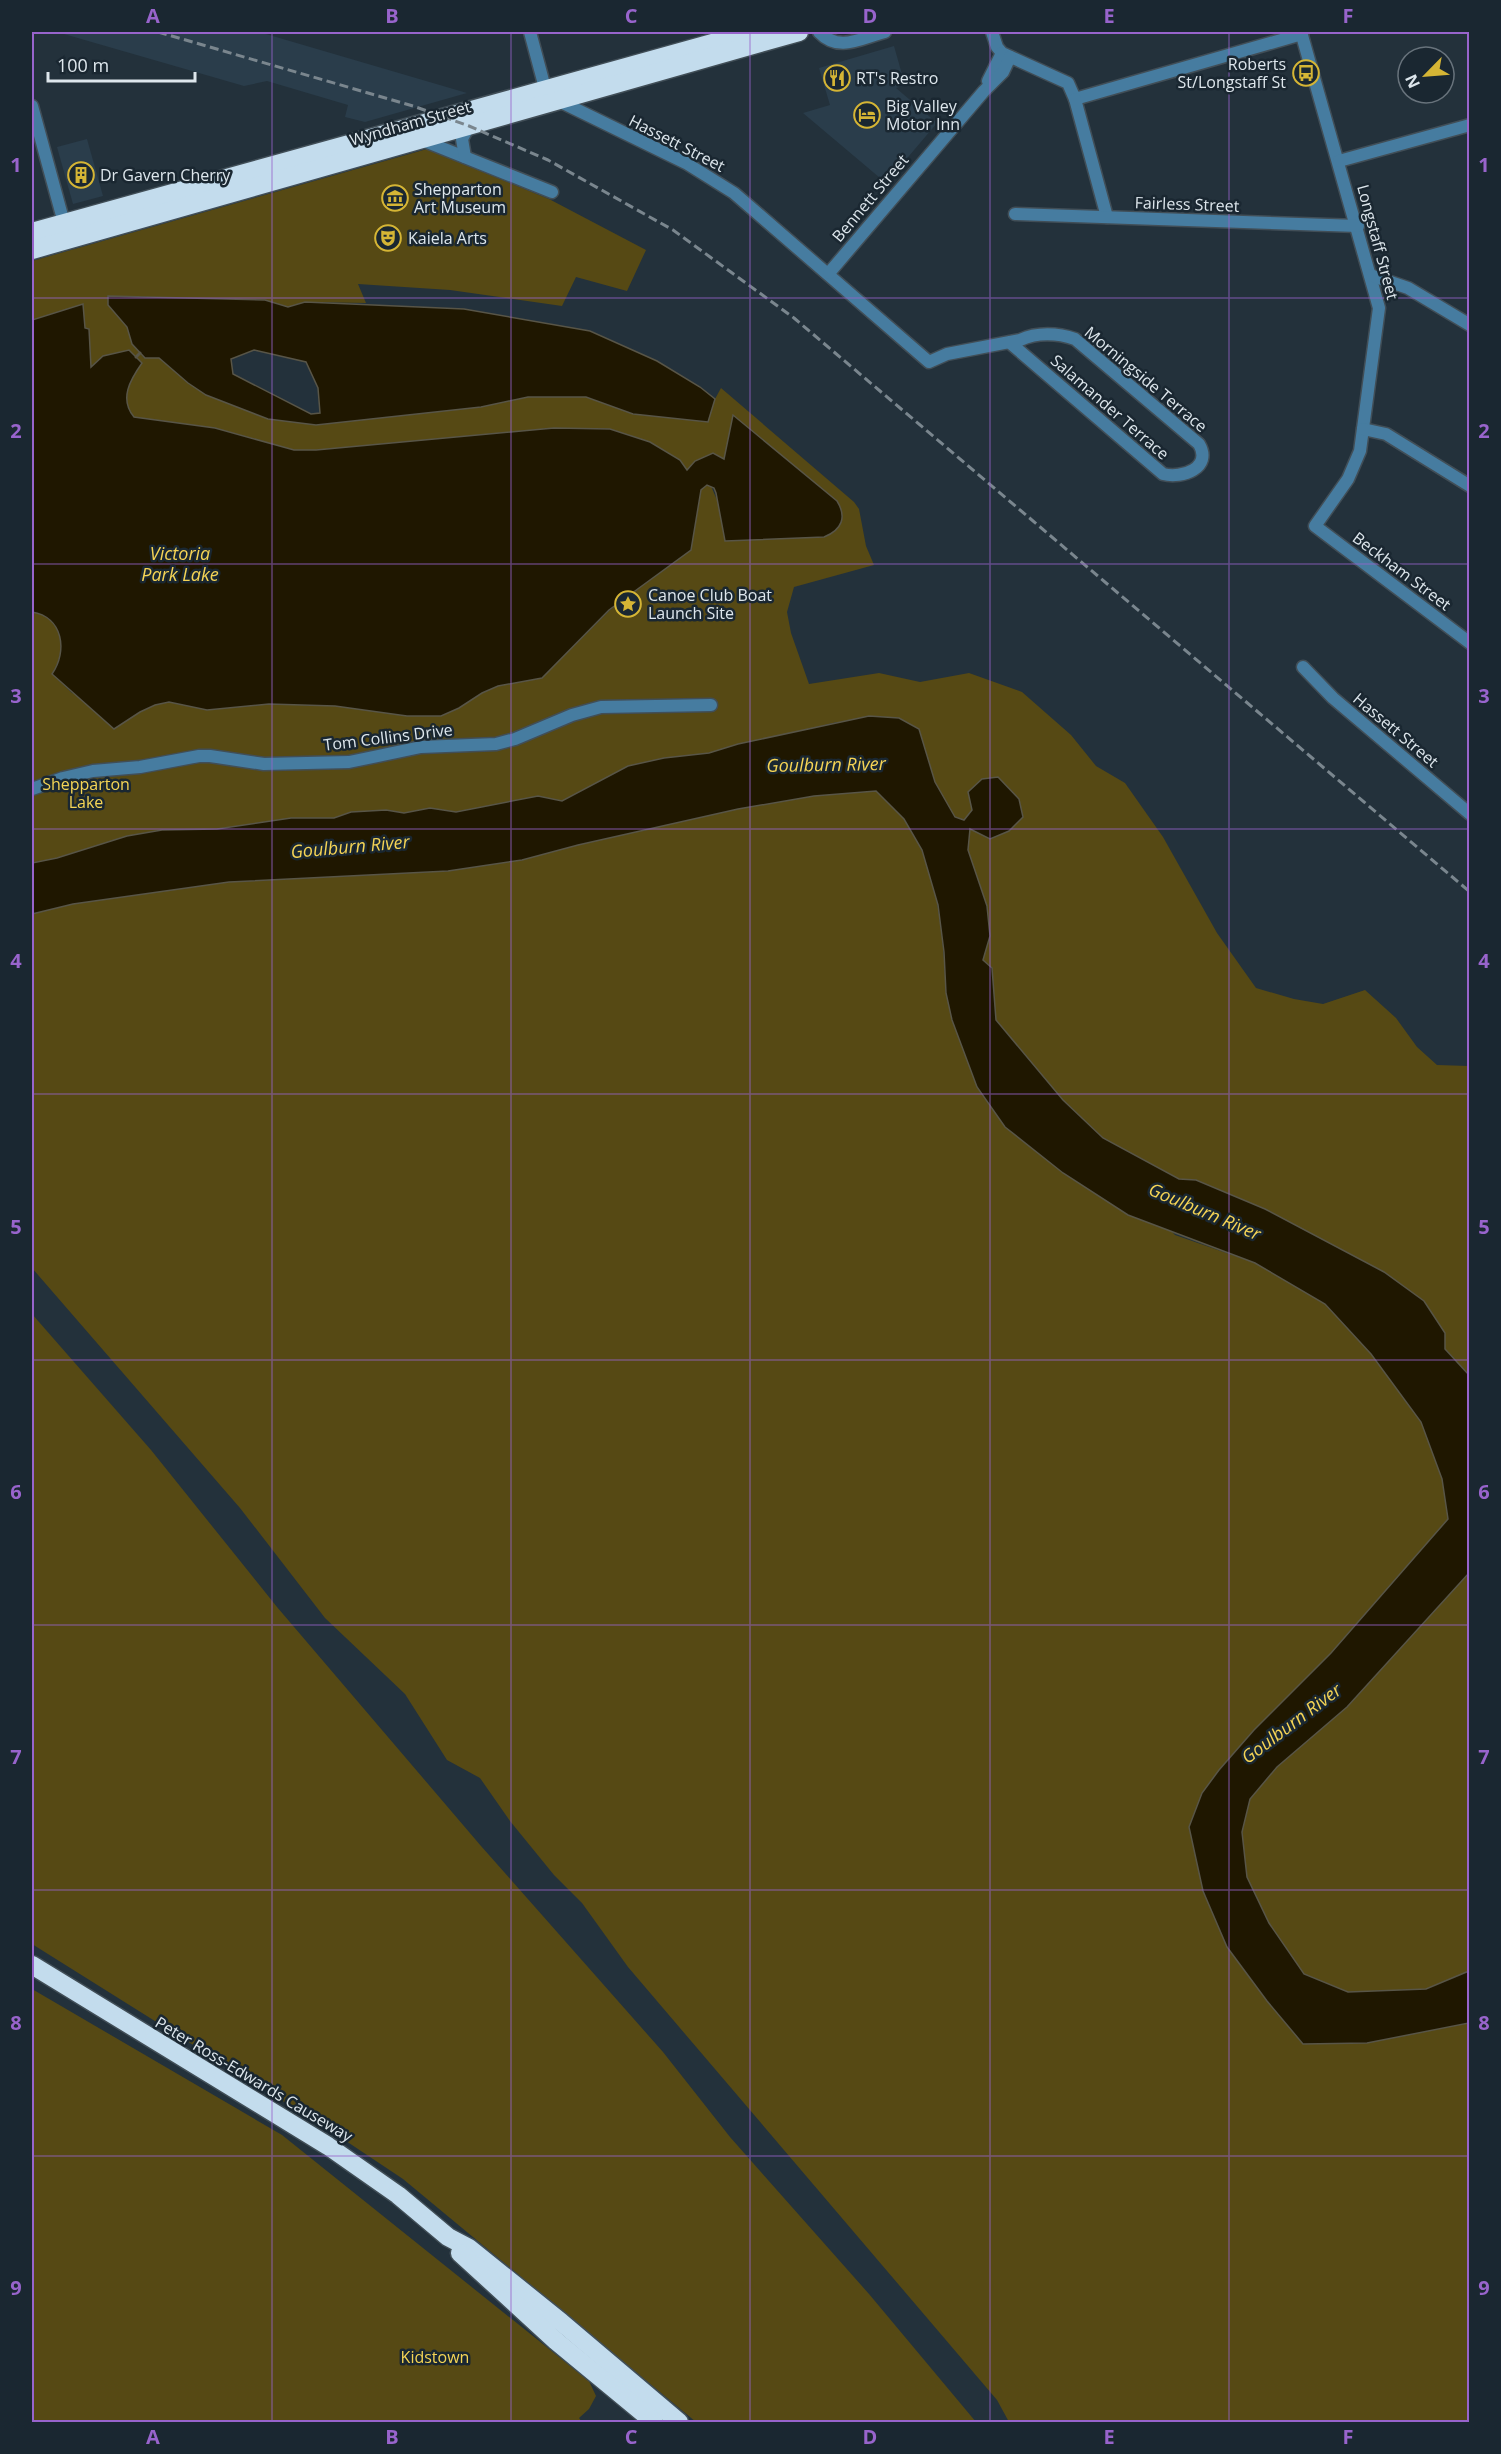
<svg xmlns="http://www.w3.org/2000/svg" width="1501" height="2454" viewBox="0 0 1501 2454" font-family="'Open Sans',sans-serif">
<rect width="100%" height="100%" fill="#23313b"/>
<g fill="#2a3d4b">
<polygon points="57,32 259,32 467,93 365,122 345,117 348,105 267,81 244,86"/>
<polygon points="894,46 905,85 896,88 937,123 886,183 803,113 830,105 819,68"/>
<polygon points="87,139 103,196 73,204 57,147"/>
</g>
<g fill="#564914">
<path d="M427,149L549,199L646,250L627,291L576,277L562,306L450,290L358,284L366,303L305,302L288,307L265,300L108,296V305L127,327L132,344L144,358H159L188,383L206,395L268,419L316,425L481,407L528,397H586L633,414L708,422L715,399L721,388L854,502L859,509L866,546L874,565L794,587L787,612L791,633L809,684L879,673L920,682L969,673L1022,692L1071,735L1096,766L1125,783L1163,837L1217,933L1256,988L1294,999L1323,1004L1365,990L1396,1018L1417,1047L1437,1065L1469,1066V1375L1445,1349V1333L1384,1272L1196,1180L1179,1179L1103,1138L1063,1100L996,1020L992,968L983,960L990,936L987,906L968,850L970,828L990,839L968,792L972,810L964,821L955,817L935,782L919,729L837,722L709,753L664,758L629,766L562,801L538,796L456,812L430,808L404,813L386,810L351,812L334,818H291L217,829L162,830L127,836L57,858L32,863V612C64,617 67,651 52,674L72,693L140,712L155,705L169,702L207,710L269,704L335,706L407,716H441L459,708L482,693L498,686L542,678L610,610L691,550L701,490L707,485L711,486L717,500L733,415L724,459L695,461L687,471L650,442L610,429L554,428L316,450H294L215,428L134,417C119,399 130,380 142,363L129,350L103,356L90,367L89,329L85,328L83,304L32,320V261Z"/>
<path d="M876,790C886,800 897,809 905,820C939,870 943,935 946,993L1175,1235L1255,1263L1325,1304L1371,1354L1421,1422L1442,1479L1449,1518L1331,1653L1254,1730L1227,1947L1267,2001L1303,2043H1367L1469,2023V2422H1009L997,2400L628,1967L582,1903L554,1875L510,1821L480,1778L447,1760L405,1694L325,1618L240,1508L32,1268V914L73,904L229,882L448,871L522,860L578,845L738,809L814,796Z"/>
<polygon points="32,1314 151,1450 277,1607 481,1846 663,2052 730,2137 869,2294 976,2422 696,2422 403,2179 340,2137 32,1944"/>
<polygon points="1469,1573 1469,1971 1426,1989 1348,1992 1304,1974 1269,1923 1247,1877 1242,1832 1250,1799 1277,1767 1347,1707"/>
<polygon points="32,1989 282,2135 589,2381 596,2396 589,2409 579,2418 582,2422 32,2422"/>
</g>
<g fill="#1f1700" stroke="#585547" stroke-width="1.5" fill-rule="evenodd">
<path d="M108,296L265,300L288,307L305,302L464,309L590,331L657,361L700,387L715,399L708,422L633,414L586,397H528L481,407L316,425L268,419L206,395L188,383L159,358H145L132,344L127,327L108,305ZM254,350L306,362L318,388L320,413L311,414L233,374L231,359Z"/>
<path d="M83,304L85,328L89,329L91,367L103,356L129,350L142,363C130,380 119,399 134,417L215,428L294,450H316L554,428L610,429L650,442L680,460L687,470L695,461L713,453L724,459L733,415L837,501C847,517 842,530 824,537L725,541L716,493L714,488L707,485L701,490L691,550L609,610L542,678L498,686L482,693L459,708L441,716H407L335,706L269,704L207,710L169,702L155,705L140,712L114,729L52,674C68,651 63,617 32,612V320Z"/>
<polygon points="869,716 899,718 919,729 935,782 955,817 964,820 972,810 968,792 982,779 998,777 1019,799 1023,817 1009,831 990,839 970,829 968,850 987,906 990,936 983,960 992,968 996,1020 1063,1100 1103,1138 1179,1179 1196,1180 1265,1209 1384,1272 1424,1301 1445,1333 1445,1349 1469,1375 1469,1573 1347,1707 1277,1767 1250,1799 1242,1832 1247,1877 1269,1923 1304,1974 1348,1992 1426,1989 1469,1971 1469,2023 1367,2043 1303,2044 1267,2001 1227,1947 1203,1891 1189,1827 1202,1793 1219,1770 1254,1730 1331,1653 1448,1519 1442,1479 1421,1422 1371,1354 1325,1304 1255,1263 1128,1215 1063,1173 1005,1127 977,1087 952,1020 946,993 944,952 938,905 922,850 904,819 876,791 814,796 738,809 578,845 522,860 448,871 229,882 73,904 32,914 32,863 57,858 127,836 162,830 217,829 291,818 334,818 351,812 386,810 404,813 430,808 456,812 538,796 562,801 628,766 664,758 709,753 738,744"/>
</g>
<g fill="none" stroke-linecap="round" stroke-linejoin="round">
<polyline stroke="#585547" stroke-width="3" points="136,357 140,353"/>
<g stroke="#414e57" stroke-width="15">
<g id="minor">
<polyline points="530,32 545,88"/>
<path d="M819,32C839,53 861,38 885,32"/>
<polyline points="992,32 997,47 1002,53 1068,83 1075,99 1302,34"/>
<polyline points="1301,32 1379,308 1360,451 1348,479 1315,526 1470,643"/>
<polyline points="988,81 1002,53"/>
<polyline points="1075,99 1107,217"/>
<path d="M557,100L686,163L734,193L929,362L947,354L1020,340C1037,332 1058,333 1075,339L1199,444C1213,468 1182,479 1163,474L1009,342"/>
<polyline points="32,106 64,223"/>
<polyline points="422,140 552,192"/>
<polyline points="465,157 462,139 469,126"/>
<polyline points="1339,161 1470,125"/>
<polyline points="1015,214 1358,226"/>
<polyline points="829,273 984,91 1003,72 1010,57"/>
<polyline points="1370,275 1408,288 1470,325"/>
<polyline points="1363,429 1386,434 1470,486"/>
<polyline points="1303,667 1333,698 1470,814"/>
<polyline points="32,789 63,778 93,771 140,767 199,756 210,756 264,764 349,762 421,747 496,744 515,739 572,715 601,707 711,705"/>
</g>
</g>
<g stroke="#414e57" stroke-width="21">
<g id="highway">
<polyline points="32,232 752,32"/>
<polyline points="32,250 799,32"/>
<polyline points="32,1965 328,2146 398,2195 448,2237 469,2248 561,2322 679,2422"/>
<polyline points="460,2253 556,2341 654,2422"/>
</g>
</g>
<use href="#minor" stroke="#467ca0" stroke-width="12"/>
<use href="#highway" stroke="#c3dced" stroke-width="18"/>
<polyline stroke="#7a868e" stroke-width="3" stroke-dasharray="9 4.5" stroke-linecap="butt" points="158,32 413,106 469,126 548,160 673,230 794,318 1470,892"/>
</g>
<path fill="none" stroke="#9864cc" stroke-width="1.5" stroke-opacity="0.55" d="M272,32V2422M511,32V2422M750,32V2422M990,32V2422M1229,32V2422M32,298H1470M32,564H1470M32,829H1470M32,1094H1470M32,1360H1470M32,1625H1470M32,1890H1470M32,2156H1470"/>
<defs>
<g id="bus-ring" transform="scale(1.35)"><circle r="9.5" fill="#1a2731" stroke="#d5b535" stroke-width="1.5"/><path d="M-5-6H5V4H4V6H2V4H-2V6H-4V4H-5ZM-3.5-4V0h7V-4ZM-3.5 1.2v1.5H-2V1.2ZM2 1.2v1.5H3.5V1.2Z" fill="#d5b535"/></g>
<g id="restaurant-ring" transform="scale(1.35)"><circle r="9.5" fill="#1a2731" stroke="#d5b535" stroke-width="1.5"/><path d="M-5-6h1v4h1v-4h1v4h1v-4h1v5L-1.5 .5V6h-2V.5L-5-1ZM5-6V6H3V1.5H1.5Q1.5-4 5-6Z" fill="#d5b535"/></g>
<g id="hotel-ring" transform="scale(1.35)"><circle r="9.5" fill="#1a2731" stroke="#d5b535" stroke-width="1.5"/><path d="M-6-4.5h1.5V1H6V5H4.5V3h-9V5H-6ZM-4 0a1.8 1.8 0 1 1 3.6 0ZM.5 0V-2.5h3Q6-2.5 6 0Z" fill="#d5b535"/></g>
<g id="building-ring" transform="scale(1.35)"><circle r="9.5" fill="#1a2731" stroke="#d5b535" stroke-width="1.5"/><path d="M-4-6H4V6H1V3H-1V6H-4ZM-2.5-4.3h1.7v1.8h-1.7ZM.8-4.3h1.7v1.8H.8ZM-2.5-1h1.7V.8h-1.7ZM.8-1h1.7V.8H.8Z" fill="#d5b535"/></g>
<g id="museum-ring" transform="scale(1.35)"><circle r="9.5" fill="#1a2731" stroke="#d5b535" stroke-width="1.5"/><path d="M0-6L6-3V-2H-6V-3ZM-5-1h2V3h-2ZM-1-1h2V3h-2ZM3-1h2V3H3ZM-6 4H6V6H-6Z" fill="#d5b535"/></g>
<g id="theatre-ring" transform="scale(1.35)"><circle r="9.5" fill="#1a2731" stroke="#d5b535" stroke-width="1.5"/><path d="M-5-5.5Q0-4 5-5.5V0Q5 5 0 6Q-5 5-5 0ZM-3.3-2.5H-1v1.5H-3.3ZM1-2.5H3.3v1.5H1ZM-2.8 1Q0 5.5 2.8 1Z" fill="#d5b535"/></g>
<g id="sight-ring" transform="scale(1.35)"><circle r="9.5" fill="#1a2731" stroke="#d5b535" stroke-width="1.5"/><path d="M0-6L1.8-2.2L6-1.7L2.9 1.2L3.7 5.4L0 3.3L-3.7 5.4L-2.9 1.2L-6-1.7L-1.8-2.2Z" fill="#d5b535"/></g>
</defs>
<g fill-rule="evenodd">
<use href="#bus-ring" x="1306" y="73"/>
<use href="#restaurant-ring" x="837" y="78"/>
<use href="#hotel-ring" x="867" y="115"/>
<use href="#building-ring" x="81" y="175"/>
<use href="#museum-ring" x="395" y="198"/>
<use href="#theatre-ring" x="388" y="238"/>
<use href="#sight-ring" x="628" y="604"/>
</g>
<g text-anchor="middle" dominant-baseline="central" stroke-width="5" stroke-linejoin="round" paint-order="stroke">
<g font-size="16" fill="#dde6ec" stroke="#1a2731" text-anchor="start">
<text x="1286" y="64" text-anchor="end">Roberts<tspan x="1286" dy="18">St/Longstaff St</tspan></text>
<text x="856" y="78">RT's Restro</text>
<text x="886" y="106">Big Valley<tspan x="886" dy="18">Motor Inn</tspan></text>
<text x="100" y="175">Dr Gavern Cherry</text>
<text x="414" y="189">Shepparton<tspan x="414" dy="18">Art Museum</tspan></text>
<text x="408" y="238">Kaiela Arts</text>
<text x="648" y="595">Canoe Club Boat<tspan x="648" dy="18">Launch Site</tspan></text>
</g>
<g font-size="16" fill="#dde6ec" stroke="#1a2731">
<text transform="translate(410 123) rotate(-16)">Wyndham Street</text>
<text transform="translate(677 143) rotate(27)">Hassett Street</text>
<text transform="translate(870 198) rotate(-50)">Bennett Street</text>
<text transform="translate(1187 204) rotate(2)">Fairless Street</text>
<text transform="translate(1378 242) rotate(75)">Longstaff Street</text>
<text transform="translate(1146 379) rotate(40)">Morningside Terrace</text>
<text transform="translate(1110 407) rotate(41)">Salamander Terrace</text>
<text transform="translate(1402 571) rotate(37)">Beckham Street</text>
<text transform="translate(1396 730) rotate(40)">Hassett Street</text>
<text transform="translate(388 737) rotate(-7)">Tom Collins Drive</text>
<text transform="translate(254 2079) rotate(31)">Peter Ross-Edwards Causeway</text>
</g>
<g font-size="16" fill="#f5d555" stroke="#1a2731">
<text x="86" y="784">Shepparton<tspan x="86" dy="18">Lake</tspan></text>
<text x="435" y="2357">Kidstown</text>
</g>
<g font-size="18" font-style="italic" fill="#f5d455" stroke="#1a2731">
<text x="180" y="553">Victoria<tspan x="180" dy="21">Park Lake</tspan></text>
<text transform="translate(826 764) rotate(-1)">Goulburn River</text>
<text transform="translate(350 846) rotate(-5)">Goulburn River</text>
<text transform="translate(1205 1211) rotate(23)">Goulburn River</text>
<text transform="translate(1291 1723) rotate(-37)">Goulburn River</text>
</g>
</g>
<rect width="1501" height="2454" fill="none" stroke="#1a2731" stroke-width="66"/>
<g transform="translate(1426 75) rotate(245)"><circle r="28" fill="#1a2731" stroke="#68737c" stroke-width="1.5"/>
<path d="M0-4.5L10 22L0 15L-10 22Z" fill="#d5b535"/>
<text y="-9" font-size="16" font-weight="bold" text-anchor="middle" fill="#dde6ec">N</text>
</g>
<path d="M48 72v9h147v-9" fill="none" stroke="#dde6ec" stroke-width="3"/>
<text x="57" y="72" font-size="18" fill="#dde6ec" stroke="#1a2731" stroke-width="4.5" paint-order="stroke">100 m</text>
<rect x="33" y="33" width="1435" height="2388" fill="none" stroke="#9864cc" stroke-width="2"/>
<g font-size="20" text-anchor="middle" font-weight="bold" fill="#9864cc">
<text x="153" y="23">A</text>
<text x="392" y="23">B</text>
<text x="631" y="23">C</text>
<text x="870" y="23">D</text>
<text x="1109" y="23">E</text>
<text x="1348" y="23">F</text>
<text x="16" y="172">1</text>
<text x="1484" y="172">1</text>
<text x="16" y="438">2</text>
<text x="1484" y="438">2</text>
<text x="16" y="703">3</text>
<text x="1484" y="703">3</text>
<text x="16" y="968">4</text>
<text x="1484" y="968">4</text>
<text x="16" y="1234">5</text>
<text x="1484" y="1234">5</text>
<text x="16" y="1499">6</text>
<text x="1484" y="1499">6</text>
<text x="16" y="1764">7</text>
<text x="1484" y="1764">7</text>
<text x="16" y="2030">8</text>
<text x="1484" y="2030">8</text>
<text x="16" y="2295">9</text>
<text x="1484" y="2295">9</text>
<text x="153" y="2444">A</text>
<text x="392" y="2444">B</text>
<text x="631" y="2444">C</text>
<text x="870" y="2444">D</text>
<text x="1109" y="2444">E</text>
<text x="1348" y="2444">F</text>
</g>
</svg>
